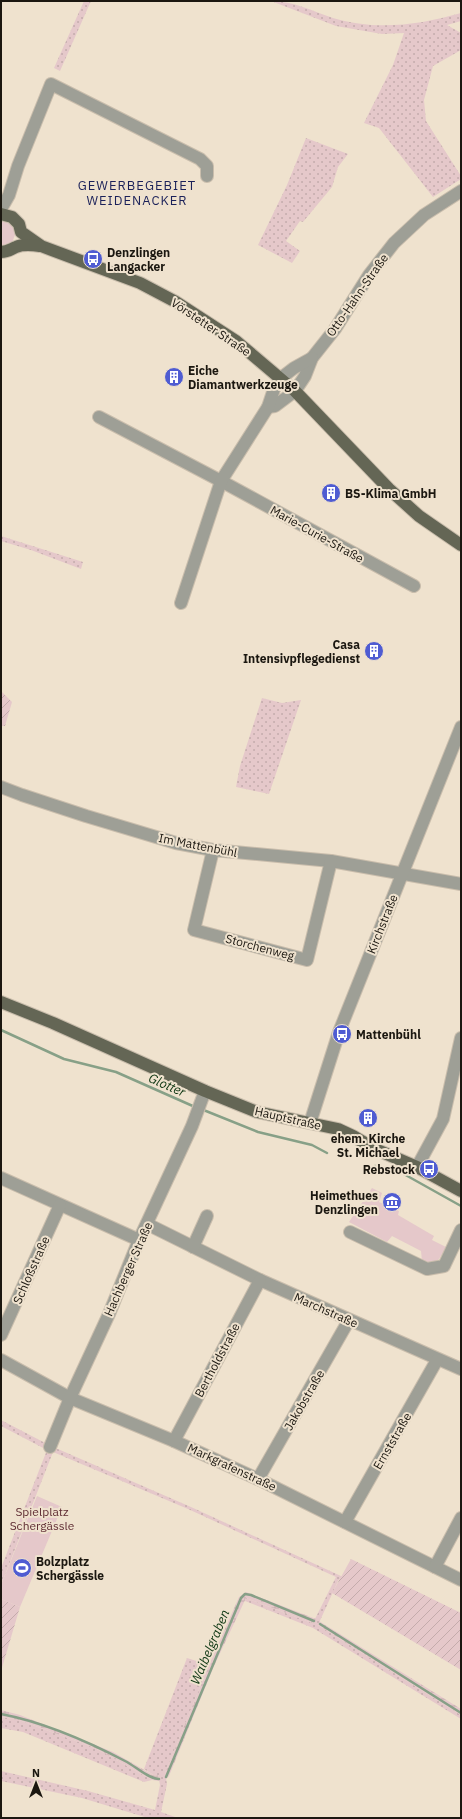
<svg xmlns="http://www.w3.org/2000/svg" width="462" height="1819" viewBox="0 0 462 1819" font-family="'IBM Plex Sans',sans-serif">
<defs>
<pattern id="grass-dots" width="8" height="8" patternUnits="userSpaceOnUse"><rect width="8" height="8" fill="#e5c8ca"/><path d="M2 2h.1M6 6h.1" fill="none" stroke="#c4abac" stroke-width="1.8" stroke-linecap="round"/></pattern>
<pattern id="wetland-marsh" width="20" height="14" patternUnits="userSpaceOnUse"><rect width="20" height="14" fill="#e5c8ca"/><path d="M1 5h8M5 5V1M11 12h8M15 12V8" fill="none" stroke="#c4abac"/></pattern>
<pattern id="garden-furrows" width="10" height="10" patternUnits="userSpaceOnUse"><rect width="10" height="10" fill="#e5c8ca"/><path d="M-1 1l2-2M0 10L10 0M9 11l2-2" fill="none" stroke="#c4abac"/></pattern>
</defs>
<rect width="100%" height="100%" fill="#efe2ce"/>
<g fill="url(#grass-dots)">
<polygon points="84,1 91,1 60,71 54,68"/>
<path d="M271,1C294,1 312,11 333,18C376,31 419,25 461,13V21L447,25L461,33V50L433,66L424,100L426,121L461,176V179L433,197L379,128L364,123L393,65L404,33L382,34L336,26Z"/>
<polygon points="306,138 348,154 338,167 332,187 303,222 300,221 286,241 300,251 292,263 258,245 287,185"/>
<polygon points="1,536 83,562 81,569 31,550 1,541"/>
<polygon points="262,698 282,703 301,700 269,794 236,787 240,766"/>
<polygon points="1,1420 51,1446 191,1507 341,1576 342,1577 338,1581 318,1625 461,1715 461,1719 313,1628 245,1601 246,1598 312,1623 314,1621 336,1577 188,1509 53,1452 1,1585 1,1568 47,1450 1,1426"/>
<polygon points="187,1658 209,1665 165,1773 167,1784 161,1812 178,1818 148,1818 82,1798 1,1781 1,1771 88,1791 155,1810 160,1785 158,1775 155,1776 144,1769"/>
<polygon points="1,1717 19,1720 95,1748 152,1780 144,1782 23,1732 1,1728"/>
</g>
<g fill="url(#wetland-marsh)">
<polygon points="246,1592 316,1619 312,1623 246,1598 214,1666 169,1776 166,1779 165,1773 209,1665 239,1597"/>
<polygon points="319,1621 461,1709 461,1715 318,1625"/>
<polygon points="1,1710 20,1715 113,1752 155,1776 158,1775 159,1781 152,1780 95,1748 19,1720 1,1717"/>
</g>
<g fill="#e5c8ca">
<polygon points="1,220 10,223 16,232 12,243 1,248"/>
<path d="M372,1188L382,1193L379,1202L399,1211L398,1215L434,1236L432,1240L446,1247C438,1261 438,1265 422,1261L421,1251L392,1236L387,1242L349,1222Z"/>
<polygon points="37,1496 62,1507 20,1607 1,1599 1,1585"/>
</g>
<g fill="url(#garden-furrows)">
<polygon points="1,691 12,702 5,726 1,726"/>
<polygon points="351,1559 461,1613 461,1670 332,1593"/>
<polygon points="1,1599 20,1607 1,1671"/>
</g>
<g fill="none" stroke-linecap="round" stroke-linejoin="round">
<g stroke="#87a087" stroke-width="2.5">
<polyline points="1,1030 64,1059 116,1072 195,1107"/>
<polyline points="201,1109 258,1132 312,1145 327,1153"/>
<polyline points="375,1166 402,1173 461,1206"/>
<polyline points="320,1624 461,1713"/>
<path d="M1,1714C43,1722 89,1742 127,1762C136,1767 149,1779 159,1779"/>
<polyline points="166,1777 241,1598 245,1594 251,1595 314,1621"/>
</g>
<g stroke="#c9bdac" stroke-width="14">
<g id="minor">
<polyline points="1,209 9,195 18,166 51,84 200,159 207,166 207,176"/>
<polyline points="268,407 275,406 295,391 305,376 312,358 335,329 369,275 394,243 424,215 461,191"/>
<polyline points="99,417 221,481 414,586"/>
<polyline points="181,603 221,481 268,407 274,389 281,378 294,368 312,358"/>
<polyline points="1,787 22,795 86,816 176,843 213,850 331,861 461,884"/>
<polyline points="213,850 194,930 307,960 331,861"/>
<polyline points="310,1123 339,1032 461,727"/>
<polyline points="417,1167 443,1119 461,1038"/>
<polyline points="1,1178 139,1240"/>
<polyline points="147,1224 260,1280 461,1369"/>
<polyline points="350,1232 427,1269 444,1266 461,1230"/>
<polyline points="193,1247 207,1216"/>
<polyline points="1,1335 60,1205"/>
<polyline points="1,1360 70,1398 174,1441 258,1479 461,1580"/>
<polyline points="174,1441 260,1280"/>
<polyline points="50,1447 70,1398 109,1314 139,1240 192,1126 205,1091"/>
<polyline points="258,1479 349,1320"/>
<polyline points="345,1522 437,1360"/>
<polyline points="435,1567 461,1518"/>
</g>
</g>
<g stroke="#c9bdac" stroke-width="14">
<g id="major">
<polyline points="1,214 12,217 19,224 21,232 41,246 140,283 176,302 236,341 295,391 389,489 419,516 461,545"/>
<path d="M1,252C8,252 11,249 16,247C23,244 33,245 40,246"/>
<polyline points="1,1002 53,1023 205,1091 257,1112 338,1129 353,1136 375,1149 417,1167 461,1191"/>
</g>
</g>
<use href="#minor" stroke="#9e9f96" stroke-width="12"/>
<use href="#major" stroke="#646655" stroke-width="12"/>
</g>
<defs>
<g id="bus-disc" transform="scale(1)"><circle r="9.5" fill="#4f5cd2" stroke="#efe2ce"/><path d="M-5-6H5V4H4V6H2V4H-2V6H-4V4H-5ZM-3.5-4V0h7V-4ZM-3.5 1.2v1.5H-2V1.2ZM2 1.2v1.5H3.5V1.2Z" fill="#fff"/></g>
<g id="building-disc" transform="scale(1)"><circle r="9.5" fill="#4f5cd2" stroke="#efe2ce"/><path d="M-4-6H4V6H1V3H-1V6H-4ZM-2.5-4.3h1.7v1.8h-1.7ZM.8-4.3h1.7v1.8H.8ZM-2.5-1h1.7V.8h-1.7ZM.8-1h1.7V.8H.8Z" fill="#fff"/></g>
<g id="museum-disc" transform="scale(1)"><circle r="9.5" fill="#4f5cd2" stroke="#efe2ce"/><path d="M0-6L6-3V-2H-6V-3ZM-5-1h2V3h-2ZM-1-1h2V3h-2ZM3-1h2V3H3ZM-6 4H6V6H-6Z" fill="#fff"/></g>
<g id="stadium-disc" transform="scale(1)"><circle r="9.5" fill="#4f5cd2" stroke="#efe2ce"/><path d="M0-5a6.5 5 0 1 0 0 10a6.5 5 0 1 0 0-10ZM-3.5-1.8h7v3.6h-7Z" fill="#fff"/></g>
</defs>
<g fill-rule="evenodd">
<use href="#bus-disc" x="93" y="259"/>
<use href="#building-disc" x="174" y="377"/>
<use href="#building-disc" x="331" y="493"/>
<use href="#building-disc" x="374" y="651"/>
<use href="#bus-disc" x="342" y="1034"/>
<use href="#building-disc" x="368" y="1118"/>
<use href="#bus-disc" x="429" y="1169"/>
<use href="#museum-disc" x="392" y="1202"/>
<use href="#stadium-disc" x="22" y="1568"/>
</g>
<g text-anchor="middle" dominant-baseline="central" stroke-width="4" stroke-linejoin="round" paint-order="stroke">
<g font-size="12" font-weight="bold" fill="#1b1710" stroke="#efe2ce" text-anchor="start">
<text x="107" y="252">Denzlingen<tspan x="107" dy="14">Langacker</tspan></text>
<text x="188" y="370">Eiche<tspan x="188" dy="14">Diamantwerkzeuge</tspan></text>
<text x="345" y="493">BS-Klima GmbH</text>
<text x="360" y="644" text-anchor="end">Casa<tspan x="360" dy="14">Intensivpflegedienst</tspan></text>
<text x="356" y="1034">Mattenbühl</text>
<text x="368" y="1138" text-anchor="middle">ehem. Kirche<tspan x="368" dy="14">St. Michael</tspan></text>
<text x="415" y="1169" text-anchor="end">Rebstock</text>
<text x="378" y="1195" text-anchor="end">Heimethues<tspan x="378" dy="14">Denzlingen</tspan></text>
<text x="36" y="1561">Bolzplatz<tspan x="36" dy="14">Schergässle</tspan></text>
</g>
<g font-size="12" fill="#1b1710" stroke="#efe2ce">
<text transform="translate(357 295) rotate(-55)">Otto-Hahn-Straße</text>
<text transform="translate(211 327) rotate(34)">Vörstetter Straße</text>
<text transform="translate(317 534) rotate(29)">Marie-Curie-Straße</text>
<text transform="translate(198 845) rotate(11)">Im Mattenbühl</text>
<text transform="translate(382 924) rotate(-68)">Kirchstraße</text>
<text transform="translate(260 947) rotate(15)">Storchenweg</text>
<text transform="translate(288 1118) rotate(13)">Hauptstraße</text>
<text transform="translate(128 1269) rotate(-66)">Hachberger Straße</text>
<text transform="translate(31 1270) rotate(-66)">Schloßstraße</text>
<text transform="translate(326 1310) rotate(24)">Marchstraße</text>
<text transform="translate(217 1360) rotate(-62)">Bertholdstraße</text>
<text transform="translate(304 1400) rotate(-60)">Jakobstraße</text>
<text transform="translate(392 1441) rotate(-60)">Ernststraße</text>
<text transform="translate(232 1467) rotate(25)">Markgrafenstraße</text>
</g>
<g font-size="12" fill="#5f2c33" stroke="#efe2ce">
<text x="42" y="1511">Spielplatz<tspan x="42" dy="14">Schergässle</tspan></text>
</g>
<g font-size="13" letter-spacing="1" fill="#1b2159" stroke="#efe2ce">
<text x="137" y="185">GEWERBEGEBIET<tspan x="137" dy="15">WEIDENACKER</tspan></text>
</g>
<g font-size="13" font-style="italic" fill="#0c3511" stroke="#efe2ce">
<text transform="translate(167 1085) rotate(24)">Glotter</text>
<text transform="translate(210 1647) rotate(-67)">Waibelgraben</text>
</g>
</g>
<rect width="462" height="1819" fill="none" stroke="#1b1710" stroke-width="4"/>
<g transform="translate(36 1783)" stroke="#efe2ce" stroke-width="3" paint-order="stroke">
<path d="M0-3L7 15L0 10L-7 15Z" fill="#1b1710"/>
<text y="-6" font-size="11" font-weight="bold" text-anchor="middle" fill="#1b1710">N</text>
</g>
</svg>
